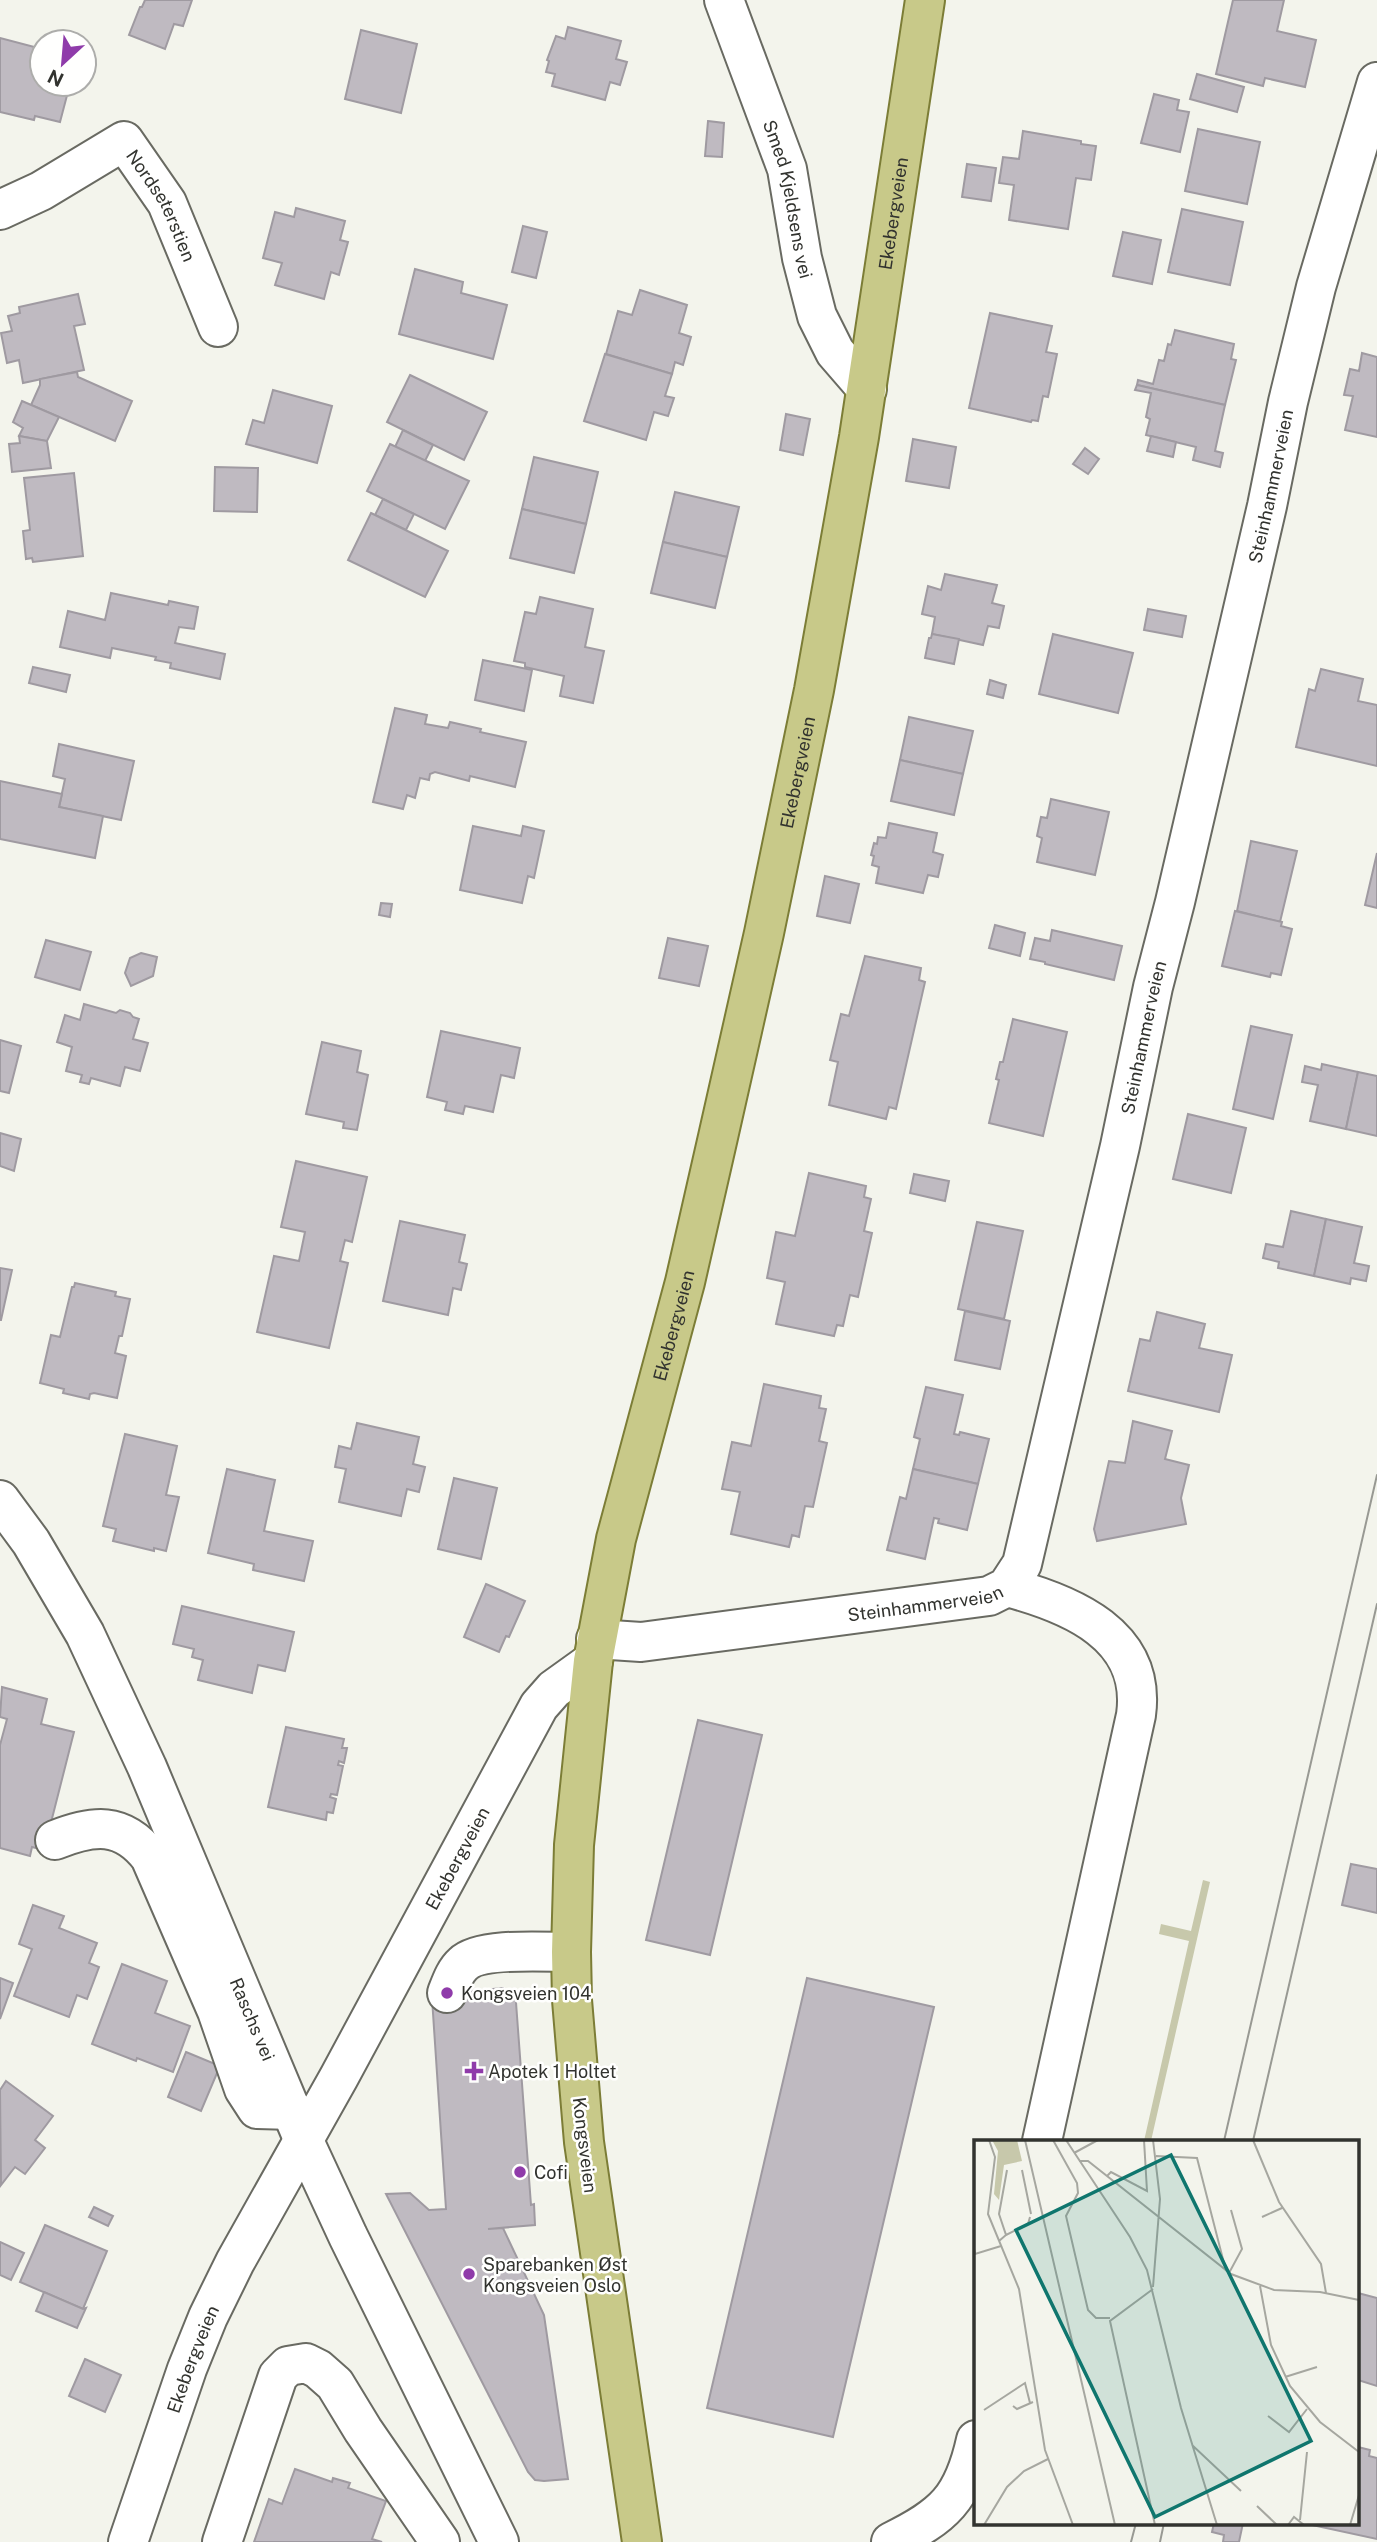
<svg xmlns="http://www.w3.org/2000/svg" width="1377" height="2542" viewBox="0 0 1377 2542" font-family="'Public Sans',sans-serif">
<rect width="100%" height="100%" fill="#f3f4ec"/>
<polygon fill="#c7c8ab" points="1203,1880 1210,1882 1151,2141 1144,2141 1189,1941 1159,1934 1161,1924 1191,1931"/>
<g fill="#bfbac1" stroke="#9f9aa1" stroke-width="2">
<polygon points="145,0 192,0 183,26 174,24 165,49 129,35 140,7 142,7"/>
<polygon points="1233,0 1284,0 1277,31 1316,40 1305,87 1265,78 1263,86 1216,74"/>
<polygon points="568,27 621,41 616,59 627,62 620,85 610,82 605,100 552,86 555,74 546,72 549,61 547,60 556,36 565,39"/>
<polygon points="361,30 417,44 401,113 345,99"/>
<polygon points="0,38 42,49 42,84 70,84 60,122 35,116 34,120 0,112"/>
<polygon points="1197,74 1244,87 1237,112 1190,99"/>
<polygon points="1154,94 1179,100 1177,110 1189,112 1180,152 1141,143"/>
<polygon points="708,121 724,123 722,157 705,156"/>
<polygon points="1198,129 1260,142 1247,204 1185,191"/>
<polygon points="1023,131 1081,141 1081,144 1096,146 1091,180 1076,178 1068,229 1009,220 1014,185 999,183 1003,157 1019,159"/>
<polygon points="967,164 996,168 991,201 962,197"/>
<polygon points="296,208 345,221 340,240 348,242 339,275 331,272 324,299 275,285 282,263 263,258 275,212 294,217"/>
<polygon points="1182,209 1243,222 1230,285 1168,272"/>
<polygon points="523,226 547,232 536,278 512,272"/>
<polygon points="1123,232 1161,240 1152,284 1113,276"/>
<polygon points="415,269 463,282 461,293 507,305 493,359 399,334"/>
<polygon points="640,290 687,305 679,333 691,337 683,365 675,362 672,374 606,354 618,311 632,315"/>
<polygon points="78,294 85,324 74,326 84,370 23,383 19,360 7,363 1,333 12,331 8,316 20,313 19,307"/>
<polygon points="990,313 1052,326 1046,352 1057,354 1048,397 1043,396 1038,421 1032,420 1031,422 969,408"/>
<polygon points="1175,330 1234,344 1231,359 1236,360 1225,405 1137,385 1138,380 1153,384 1159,360 1164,361 1168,344 1171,345"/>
<polygon points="1362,353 1377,357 1377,437 1345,430 1353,396 1344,395 1350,369 1359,371"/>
<polygon points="605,354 672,374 665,396 674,398 668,416 654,412 646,440 584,421"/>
<polygon points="77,372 78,377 132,401 115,441 31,405 40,385 40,379"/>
<polygon points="410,375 487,412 464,460 387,422"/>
<polygon points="1137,385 1225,405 1215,451 1223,453 1220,467 1193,460 1196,447 1146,435 1150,419 1146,417 1151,393 1135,390"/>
<polygon points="273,390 332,406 317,463 246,444 253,420 264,423"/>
<polygon points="22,401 59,417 47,441 19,436 23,428 13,422"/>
<polygon points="786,414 810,419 803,455 780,450"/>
<polygon points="403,430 433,445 425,461 395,447"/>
<polygon points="19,436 47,441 51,468 12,472 9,444 20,443"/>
<polygon points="1151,436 1176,442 1173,457 1147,451"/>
<polygon points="913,439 956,447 949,488 906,481"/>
<polygon points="390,444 469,481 445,529 367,491"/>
<polygon points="1085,448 1099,459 1088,474 1073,464"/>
<polygon points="534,457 598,472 586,524 522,509"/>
<polygon points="215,467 258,468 257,512 214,511"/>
<polygon points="74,473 83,556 33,562 32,558 26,559 23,531 30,530 24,478"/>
<polygon points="675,492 739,507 727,557 663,542"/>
<polygon points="383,499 414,514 406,530 375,515"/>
<polygon points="522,509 586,524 574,573 510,558"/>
<polygon points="371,513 448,551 425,597 348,560"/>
<polygon points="663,542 727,557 715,608 651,593"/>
<polygon points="945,574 997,585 992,603 1004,606 999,628 988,626 983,645 932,634 935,617 922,614 928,586 941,590"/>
<polygon points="111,593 168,605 169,601 198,607 194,629 179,627 175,643 225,654 220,679 170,668 171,663 155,660 156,657 112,648 110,658 60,647 68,611 105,620"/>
<polygon points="540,597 593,609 585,647 604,651 593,703 560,696 564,676 525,667 525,663 514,661 525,612 536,614"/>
<polygon points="1148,609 1186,616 1182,637 1144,630"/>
<polygon points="932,634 959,639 954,664 925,658 929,638 931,638"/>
<polygon points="1053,634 1133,653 1118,713 1039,694"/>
<polygon points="483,660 532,670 524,711 475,700"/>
<polygon points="33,667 70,675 66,692 29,683"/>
<polygon points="1321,669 1363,679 1358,701 1377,705 1377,766 1296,747 1309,689 1315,691"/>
<polygon points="990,680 1006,685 1003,698 987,694"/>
<polygon points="395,708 427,715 425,724 448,728 450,722 481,729 480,732 526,742 515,787 470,776 469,781 435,772 430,774 429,780 420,778 415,798 407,795 403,809 373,802"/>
<polygon points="909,717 973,731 963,774 900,760"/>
<polygon points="59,744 134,761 121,820 59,807 65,779 53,776"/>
<polygon points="900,760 963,774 954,815 891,801"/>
<polygon points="0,781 62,794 59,807 103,816 95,858 0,839"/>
<polygon points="1051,799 1109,812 1095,875 1037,862 1042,838 1037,836 1041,817 1047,818"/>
<polygon points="889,823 937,833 933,852 943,855 938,877 928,875 923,893 876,883 879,867 872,865 874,856 871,855 874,843 877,844 878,837 886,838"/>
<polygon points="473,826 521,836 523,826 544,831 534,878 528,876 522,903 460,890"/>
<polygon points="1251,841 1297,851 1280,922 1237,911"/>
<polygon points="1377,853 1377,908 1365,905"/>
<polygon points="825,876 859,884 850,923 817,916"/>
<polygon points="381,903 392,904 390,917 379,915"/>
<polygon points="1235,911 1282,922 1281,926 1292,929 1281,975 1271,973 1270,977 1222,966"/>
<polygon points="995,925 1025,933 1020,956 989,948"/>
<polygon points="1052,930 1122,946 1114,980 1045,964 1045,962 1030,959 1035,938 1050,941"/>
<polygon points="668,938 708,946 699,986 659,978"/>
<polygon points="46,940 91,952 80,990 35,977"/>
<polygon points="141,953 157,957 153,976 131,986 125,973 130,958"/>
<polygon points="865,956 921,968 919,980 925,982 896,1109 889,1107 886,1119 829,1105 838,1062 830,1060 841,1014 849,1016"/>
<polygon points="84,1004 116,1013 120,1010 130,1013 133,1017 139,1019 133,1039 148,1043 140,1071 125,1067 120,1086 91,1078 89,1084 80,1082 82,1075 66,1071 72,1047 57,1042 65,1015 80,1020"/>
<polygon points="1013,1019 1067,1032 1043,1136 989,1123 999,1080 996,1079 1000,1062 1003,1062"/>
<polygon points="1251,1026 1292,1035 1273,1119 1233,1109"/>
<polygon points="441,1031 520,1048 514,1078 501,1075 493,1112 465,1106 463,1114 445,1110 447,1102 427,1097"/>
<polygon points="0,1040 21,1046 9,1093 0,1091"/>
<polygon points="322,1042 361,1051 357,1072 368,1075 357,1130 343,1128 344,1122 306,1114"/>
<polygon points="1322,1064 1358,1072 1346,1129 1310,1121 1318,1085 1302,1082 1305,1066 1321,1070"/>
<polygon points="1358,1072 1377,1076 1377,1136 1346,1129"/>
<polygon points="1188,1114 1246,1128 1231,1193 1173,1179"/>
<polygon points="0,1133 21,1139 14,1171 0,1166"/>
<polygon points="296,1161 367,1177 352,1242 345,1240 340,1261 348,1263 329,1348 257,1332 274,1256 299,1261 305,1232 281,1227"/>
<polygon points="809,1173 866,1186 864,1197 871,1199 864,1231 872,1233 858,1297 850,1295 843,1326 837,1325 834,1336 776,1324 785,1282 767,1278 776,1232 795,1236"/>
<polygon points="914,1174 949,1181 945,1201 910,1193"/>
<polygon points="1291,1211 1326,1219 1314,1276 1278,1268 1279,1262 1263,1258 1266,1244 1283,1247"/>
<polygon points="1326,1219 1362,1227 1354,1263 1369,1266 1366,1281 1351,1278 1350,1284 1314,1276"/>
<polygon points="400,1221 465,1235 459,1262 467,1264 461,1290 453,1288 448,1315 383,1301"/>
<polygon points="977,1222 1023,1231 1004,1319 958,1309"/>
<polygon points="0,1268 12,1270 1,1320 0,1320"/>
<polygon points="75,1283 116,1292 115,1296 130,1299 122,1336 119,1336 115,1353 126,1356 117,1398 94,1393 90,1394 89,1399 63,1393 64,1389 40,1383 51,1335 60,1337 72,1287 74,1287"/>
<polygon points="965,1311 1010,1321 1000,1369 955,1360"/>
<polygon points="1157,1312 1205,1324 1199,1348 1232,1355 1219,1412 1128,1391 1140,1339 1150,1341"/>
<polygon points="764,1384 821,1396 819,1408 826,1409 819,1441 827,1443 813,1507 805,1506 799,1537 792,1535 789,1547 731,1534 740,1492 722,1489 732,1442 751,1446"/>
<polygon points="926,1387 963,1395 954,1434 959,1435 960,1432 989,1439 978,1484 913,1469 920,1439 914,1437"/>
<polygon points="1133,1421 1172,1431 1165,1459 1189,1465 1181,1498 1186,1524 1097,1541 1094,1529 1109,1461 1125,1463"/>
<polygon points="357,1423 419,1437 413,1464 425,1467 419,1492 407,1489 401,1516 339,1502 346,1469 335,1467 339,1446 351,1449"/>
<polygon points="125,1434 177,1446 166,1495 179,1497 166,1551 154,1548 154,1551 113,1541 116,1529 103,1526"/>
<polygon points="227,1469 275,1480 264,1531 313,1541 304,1581 253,1570 254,1564 208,1553"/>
<polygon points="913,1469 978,1484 967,1530 938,1523 939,1519 934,1518 925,1559 887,1550 900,1497 906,1499"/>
<polygon points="454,1478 497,1488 481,1559 438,1549"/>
<polygon points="486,1584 525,1601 509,1637 506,1636 499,1652 464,1637"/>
<polygon points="182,1606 294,1632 285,1671 258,1665 252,1693 198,1680 203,1660 192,1657 194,1649 173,1644"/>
<polygon points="2,1687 47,1699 41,1724 74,1732 44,1850 32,1847 30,1856 0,1848 0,1745 7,1719 0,1717"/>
<polygon points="698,1720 762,1735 710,1955 646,1940"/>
<polygon points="286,1727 344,1739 342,1748 347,1748 344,1763 339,1761 338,1765 343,1766 337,1795 331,1794 330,1797 336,1799 333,1813 327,1812 326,1820 268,1807"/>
<polygon points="1351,1864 1377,1869 1377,1913 1342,1905"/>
<polygon points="33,1905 64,1916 59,1928 97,1943 89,1963 99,1967 87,1999 77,1995 69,2017 14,1996 32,1949 19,1944"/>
<polygon points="122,1964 167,1981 155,2013 190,2026 173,2072 137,2058 136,2061 92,2044"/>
<polygon points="0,1978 13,1983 0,2019"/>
<polygon points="807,1978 934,2007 833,2437 707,2408"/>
<polygon points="503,1988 503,1990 515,1989 531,2205 534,2204 535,2225 488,2229 503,2228 544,2315 568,2479 544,2481 535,2480 528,2472 386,2194 410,2193 429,2210 446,2209 432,1998 447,1993"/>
<polygon points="186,2052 220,2066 201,2111 168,2097"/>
<polygon points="6,2081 53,2116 35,2140 45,2148 25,2174 15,2167 1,2185 0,2090"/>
<polygon points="94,2207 113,2216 108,2226 89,2217"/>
<polygon points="45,2225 107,2251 83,2309 20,2282"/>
<polygon points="0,2242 24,2253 11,2280 0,2275"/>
<polygon points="44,2292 83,2309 86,2308 77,2328 36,2311"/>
<polygon points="1358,2293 1377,2298 1377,2386 1358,2380"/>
<polygon points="85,2359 121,2375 105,2412 69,2396"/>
<polygon points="1358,2447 1370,2450 1369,2456 1377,2458 1377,2539 1303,2523 1358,2523"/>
<polygon points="295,2469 332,2482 333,2478 350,2483 348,2488 386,2501 372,2539 382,2542 254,2542 269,2499 282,2504"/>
<polygon points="1214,2523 1243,2523 1239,2542 1223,2542 1224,2535 1212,2532"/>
</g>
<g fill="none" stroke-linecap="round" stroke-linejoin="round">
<g stroke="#696a62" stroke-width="42">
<g id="minor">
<path id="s1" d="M724,0L787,169L802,258L817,316L835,352L867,389"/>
<path id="s2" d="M0,210L41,191L124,141L167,203L218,327"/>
<path id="s3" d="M0,1500L31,1542L85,1634L147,1767L304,2141L348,2236L499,2542"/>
<path d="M1007,1587C1071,1604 1147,1635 1136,1715L1042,2141"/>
<path id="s4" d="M596,1639L641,1642L989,1596L1007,1587L1022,1564L1120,1146L1153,987L1175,902L1267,506L1288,402L1316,287L1377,82"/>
<path d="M55,1840C93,1825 122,1821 150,1857L217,2011L244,2089L257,2109L293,2110"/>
<path d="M447,1993C451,1983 455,1971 463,1964C480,1947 546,1952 571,1952"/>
<path id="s5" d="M128,2542L187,2369L208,2317L235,2262L339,2077L539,1706L554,1689L593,1661"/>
<polyline points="222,2542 278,2376 288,2366 306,2363 318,2369 335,2384 363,2430 440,2542"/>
<path d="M891,2542C944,2516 963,2499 976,2440"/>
</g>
</g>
<g stroke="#7c7d36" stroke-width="42">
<g id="major">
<path id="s6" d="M642,2542L584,2142L572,2000L571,1952L574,1845L593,1661L616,1539L685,1282L718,1137L764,933L814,690L859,437L925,0"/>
</g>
</g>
<use href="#minor" stroke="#fff" stroke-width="38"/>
<use href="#major" stroke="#c8c989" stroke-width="38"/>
<g stroke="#989993" stroke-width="2">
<polyline points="1224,2141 1377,1475"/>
<polyline points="1253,2141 1377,1604"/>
<polyline points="1131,2542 1136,2523"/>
<polyline points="1160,2542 1164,2523"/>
</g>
</g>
<g fill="#8f3baa" stroke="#fffffe" stroke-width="2.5">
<circle cx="447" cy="1993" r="7"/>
<path d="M470.5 2060.5h7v7h7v7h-7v7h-7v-7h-7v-7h7z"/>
<circle cx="520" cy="2172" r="7"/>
<circle cx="469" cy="2274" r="7"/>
</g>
<g text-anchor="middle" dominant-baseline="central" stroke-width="5" stroke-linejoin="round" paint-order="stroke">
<g font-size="18" fill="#32332f" stroke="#fffffe">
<text stroke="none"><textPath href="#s1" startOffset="210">Smed Kjeldsens vei</textPath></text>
<text stroke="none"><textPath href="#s2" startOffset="217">Nordseterstien</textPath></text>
<text stroke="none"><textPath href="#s6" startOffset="2366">Ekebergveien</textPath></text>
<text stroke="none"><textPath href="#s4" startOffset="1550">Steinhammerveien</textPath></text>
<text stroke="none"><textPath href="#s6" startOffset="1799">Ekebergveien</textPath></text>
<text stroke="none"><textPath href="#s4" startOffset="984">Steinhammerveien</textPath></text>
<text stroke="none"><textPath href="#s6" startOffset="1232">Ekebergveien</textPath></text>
<text stroke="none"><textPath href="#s4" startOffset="332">Steinhammerveien</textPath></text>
<text stroke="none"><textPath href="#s5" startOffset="761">Ekebergveien</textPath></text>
<text stroke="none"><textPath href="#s3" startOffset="579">Raschs vei</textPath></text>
<text transform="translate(585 2145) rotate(83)">Kongsveien</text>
<text stroke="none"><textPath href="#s5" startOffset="194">Ekebergveien</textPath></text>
</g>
<g font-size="18" fill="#32332f" stroke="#fffffe" text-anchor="start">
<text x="461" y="1993">Kongsveien 104</text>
<text x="488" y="2071">Apotek 1 Holtet</text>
<text x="534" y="2172">Cofi</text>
<text x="483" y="2264">Sparebanken Øst<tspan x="483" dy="21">Kongsveien Oslo</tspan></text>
</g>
</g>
<g transform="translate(974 2140)">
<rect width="385" height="385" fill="#f3f4ec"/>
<path d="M18,0H43L48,21L30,25L25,60L20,54L24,11Z" fill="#c7c8ab"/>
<path fill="none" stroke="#a6a7a0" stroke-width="2" d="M15,0L21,17L14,74L45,149L71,310L99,385M51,0L141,385M79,0L103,43L104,53L92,76L114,170L122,178H136M92,0L156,97L173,130L207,268L243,385M279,0L305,62L347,124L352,153M100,13L124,0M182,16L223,18L252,131M105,21H114L257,134L300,150L346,152L385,160M48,30L57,74M133,36L137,32L173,51L170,0M288,77L308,68M32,95L54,84L56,77M25,101L32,95L25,74L33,30M0,109L1,114L27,106M255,133L268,109L257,70M286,146L297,205L316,246L346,282L385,312M179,147L186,59L179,0M179,149L136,181L181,385M311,237L343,227M39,266L43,269L59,262M10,270L51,243L56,263M294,276L315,292L333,269M218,305L267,351M283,366L303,385M326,380L333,312M10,385L33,347L50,331L74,319M314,385L320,377L330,385M376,385L385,355"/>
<path fill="#0f766e" fill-opacity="0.15" stroke="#0f766e" stroke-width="3.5" d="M197,15L337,301L181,377L42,90Z"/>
<rect width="385" height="385" fill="none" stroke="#32332f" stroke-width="3.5"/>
</g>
<g transform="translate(63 63) rotate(206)"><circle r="33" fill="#fffffe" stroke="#adadab" stroke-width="2"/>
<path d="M0-5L12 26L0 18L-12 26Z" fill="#8f3baa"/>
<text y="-10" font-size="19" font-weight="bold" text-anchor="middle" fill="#32332f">N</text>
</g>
</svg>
